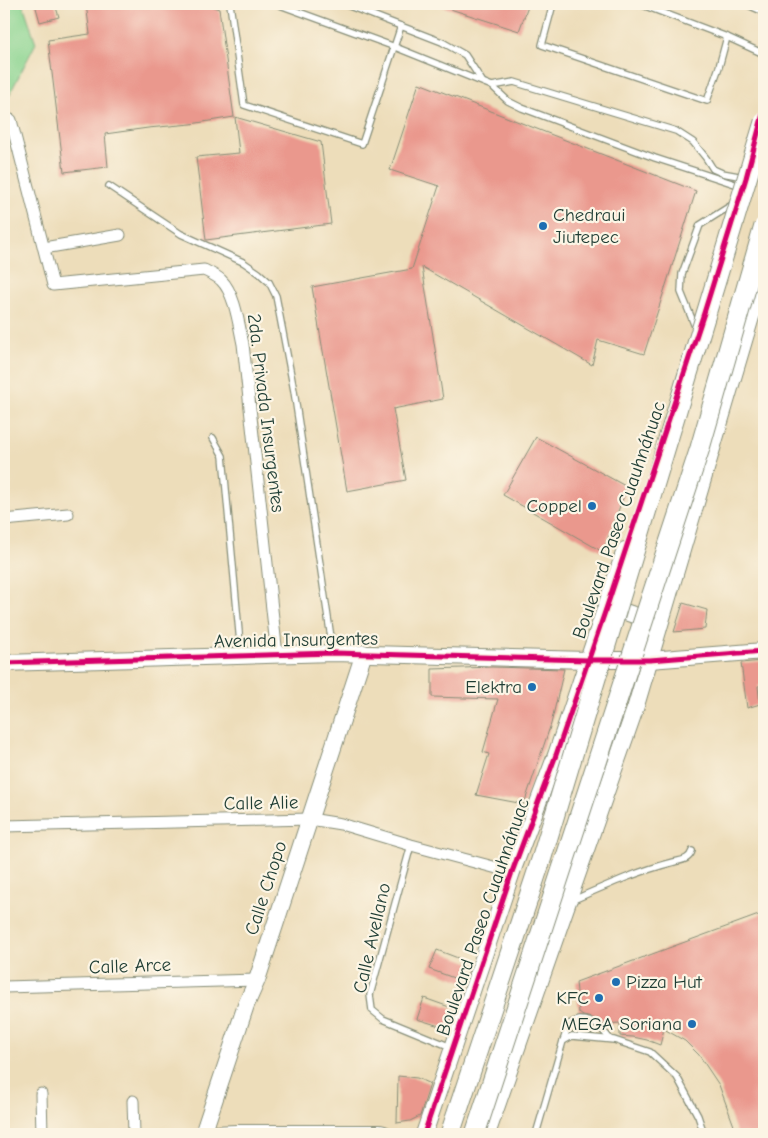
<svg xmlns="http://www.w3.org/2000/svg" width="768" height="1138" viewBox="0 0 768 1138" font-family="'Comic Neue',sans-serif">
<rect width="100%" height="100%" fill="#fcf5e5"/>
<filter id="ink" filterUnits="userSpaceOnUse"><feTurbulence type="fractalNoise" baseFrequency=".02" numOctaves="2"/><feDisplacementMap in="SourceGraphic" scale="10" xChannelSelector="R" yChannelSelector="G"/><feConvolveMatrix kernelMatrix="1 2 1 2 8 2 1 2 1" color-interpolation-filters="sRGB"/></filter>
<filter id="wash" filterUnits="userSpaceOnUse"><feTurbulence type="fractalNoise" baseFrequency=".0096" numOctaves="4" result="noise"/><feDisplacementMap in="SourceGraphic" scale="20" xChannelSelector="R" yChannelSelector="G"/><feGaussianBlur stdDeviation="1.12" result="paint"/><feColorMatrix in="noise" values="0 0 0 0 0 0 0 0 0 0 0 0 0 0 0 0 0 1.4 0 .05"/><feComposite in="paint" operator="in"/></filter>
<g filter="url(#wash)">
<rect width="100%" height="100%" fill="#edddba"/>
<polygon fill="#8ad490" stroke="#548862" points="4,4 23,4 36,43 4,105"/>
<g id="blocks">
<g fill="#ea988d">
<polygon points="35,4 55,4 59,17 40,22"/>
<polygon points="86,4 205,4 219,9 234,117 191,124 148,128 105,134 108,167 64,172 48,40 90,34"/>
<polygon points="442,4 529,4 519,31 441,6"/>
<polygon points="419,83 696,191 644,354 598,340 592,365 422,267 443,399 393,409 406,480 347,491 312,287 412,269 439,186 390,170"/>
<polygon points="235,117 321,142 331,224 206,240 196,157 239,153"/>
<polygon points="536,437 627,487 603,552 503,495"/>
<polygon points="683,603 707,610 705,629 674,632"/>
<polygon points="764,661 764,685 758,686 760,704 747,708 741,663"/>
<polygon points="492,667 564,669 551,724 524,804 476,795 489,754 483,752 498,699 432,697 432,669"/>
<polygon points="764,913 764,1134 737,1134 719,1085 699,1055 685,1041 664,1029 660,1045 647,1040 633,1037 620,1036 620,1023 603,1024 596,1019 583,1016 579,1013 576,982"/>
<polygon points="437,950 471,963 465,982 429,969"/>
<polygon points="424,998 455,1009 449,1029 417,1019"/>
<polygon points="398,1076 417,1078 430,1084 420,1116 410,1121 397,1123"/>
</g>
</g>
</g>
<g filter="url(#ink)">
<use href="#blocks" fill-opacity="0" stroke="#868d77" stroke-width="1"/>
<g fill="none" stroke-linecap="round" stroke-linejoin="round">
<g stroke="#868d77" stroke-width="8">
<g id="lane">
<polyline points="230,4 244,105 362,144 401,26"/>
<polyline points="277,4 395,47 492,86 508,101 522,108 655,158 741,186"/>
<polyline points="344,4 442,42 465,55 482,81"/>
<polyline points="553,4 542,45 707,101 719,67 727,37"/>
<polyline points="640,4 727,37 764,54"/>
<polyline points="746,4 764,12"/>
<polyline points="492,86 514,82 676,131 693,142 706,158 713,169 722,173 744,177"/>
<polyline points="109,186 181,234 243,262 259,273 269,282 276,296 294,391 333,651"/>
<polyline points="696,329 681,292 682,274 700,225 735,203"/>
<polyline points="213,438 223,456 241,654"/>
<polyline points="411,845 370,995 372,1010 383,1019 451,1047"/>
<path d="M571,901C605,886 638,871 674,862C682,860 689,860 692,851"/>
<path d="M563,1041L569,1024C572,1023 577,1020 580,1020C595,1020 602,1029 610,1039"/>
<polyline points="536,1134 563,1041 572,1036 614,1040 650,1052 677,1077 698,1116 704,1134"/>
</g>
</g>
<g stroke="#868d77" stroke-width="13">
<g id="street">
<path d="M11,120L53,285L204,270C210,273 217,276 221,280C235,293 239,326 243,344L277,655"/>
<polyline points="44,248 120,235"/>
<polyline points="4,520 68,514"/>
<polyline points="4,826 310,819 341,824 411,845 512,872"/>
<polyline points="4,987 257,980"/>
<polyline points="41,1094 42,1134"/>
<polyline points="133,1101 134,1134"/>
</g>
</g>
<g stroke="#868d77" stroke-width="18">
<g id="secondary">
<polyline points="607,606 655,622"/>
<polyline points="4,663 334,653 588,660 650,660 764,651"/>
<polyline points="203,1134 246,1005 257,980 364,653"/>
<polyline points="213,1134 237,1133 380,1133 384,1134"/>
<polyline points="424,1134 512,872 556,755 625,550"/>
<polyline points="487,1134 635,709 764,273"/>
</g>
</g>
<use href="#lane" stroke="#fff" stroke-width="5.5"/>
<use href="#street" stroke="#fff" stroke-width="11"/>
<use href="#secondary" stroke="#fff" stroke-width="16"/>
<g stroke="#868d77" stroke-width="21" stroke-linecap="butt">
<g id="primary-bridge">
<polyline points="450,1134 542,857 764,122"/>
<polyline points="475,1134 700,448 764,226"/>
</g>
</g>
<use href="#primary-bridge" stroke="#fff" stroke-width="19"/>
<g stroke="#fcf5e5" stroke-width="8">
<g id="cycleway">
<polyline points="4,663 334,653 588,660 650,660 764,651"/>
<polyline points="424,1134 512,872 556,755 607,606 704,313 746,178 764,110"/>
</g>
</g>
<use href="#cycleway" stroke="#d6006c" stroke-width="5"/>
</g>
</g>
<g fill="#1f6fb2" stroke="#fcf5e5" stroke-width="2">
<circle cx="543" cy="226" r="5"/>
<circle cx="592" cy="506" r="5"/>
<circle cx="532" cy="687" r="5"/>
<circle cx="616" cy="982" r="5"/>
<circle cx="599" cy="998" r="5"/>
<circle cx="692" cy="1024" r="5"/>
</g>
<g text-anchor="middle" dominant-baseline="central" stroke-width="4.5" stroke-linejoin="round" paint-order="stroke">
<g font-size="19" fill="#1f3d34" stroke="#fcf5e5" text-anchor="end">
<text x="553" y="215" text-anchor="start">Chedraui<tspan x="553" dy="22">Jiutepec</tspan></text>
<text x="582" y="506">Coppel</text>
<text x="522" y="687">Elektra</text>
<text x="626" y="982" text-anchor="start">Pizza Hut</text>
<text x="589" y="998">KFC</text>
<text x="682" y="1024">MEGA Soriana</text>
</g>
<g font-size="19" fill="#1f3d34" stroke="#fcf5e5">
<text transform="translate(266 413) rotate(83)">2da. Privada Insurgentes</text>
<text transform="translate(619 520) rotate(-71)">Boulevard Paseo Cuauhnáhuac</text>
<text transform="translate(296 640) rotate(-1)">Avenida Insurgentes</text>
<text transform="translate(261 803) rotate(-1)">Calle Alie</text>
<text transform="translate(266 888) rotate(-72)">Calle Chopo</text>
<text transform="translate(483 917) rotate(-71)">Boulevard Paseo Cuauhnáhuac</text>
<text transform="translate(372 938) rotate(-77)">Calle Avellano</text>
<text transform="translate(130 966) rotate(-2)">Calle Arce</text>
</g>
</g>
<rect width="768" height="1138" fill="none" stroke="#fcf5e5" stroke-width="20"/>
</svg>
